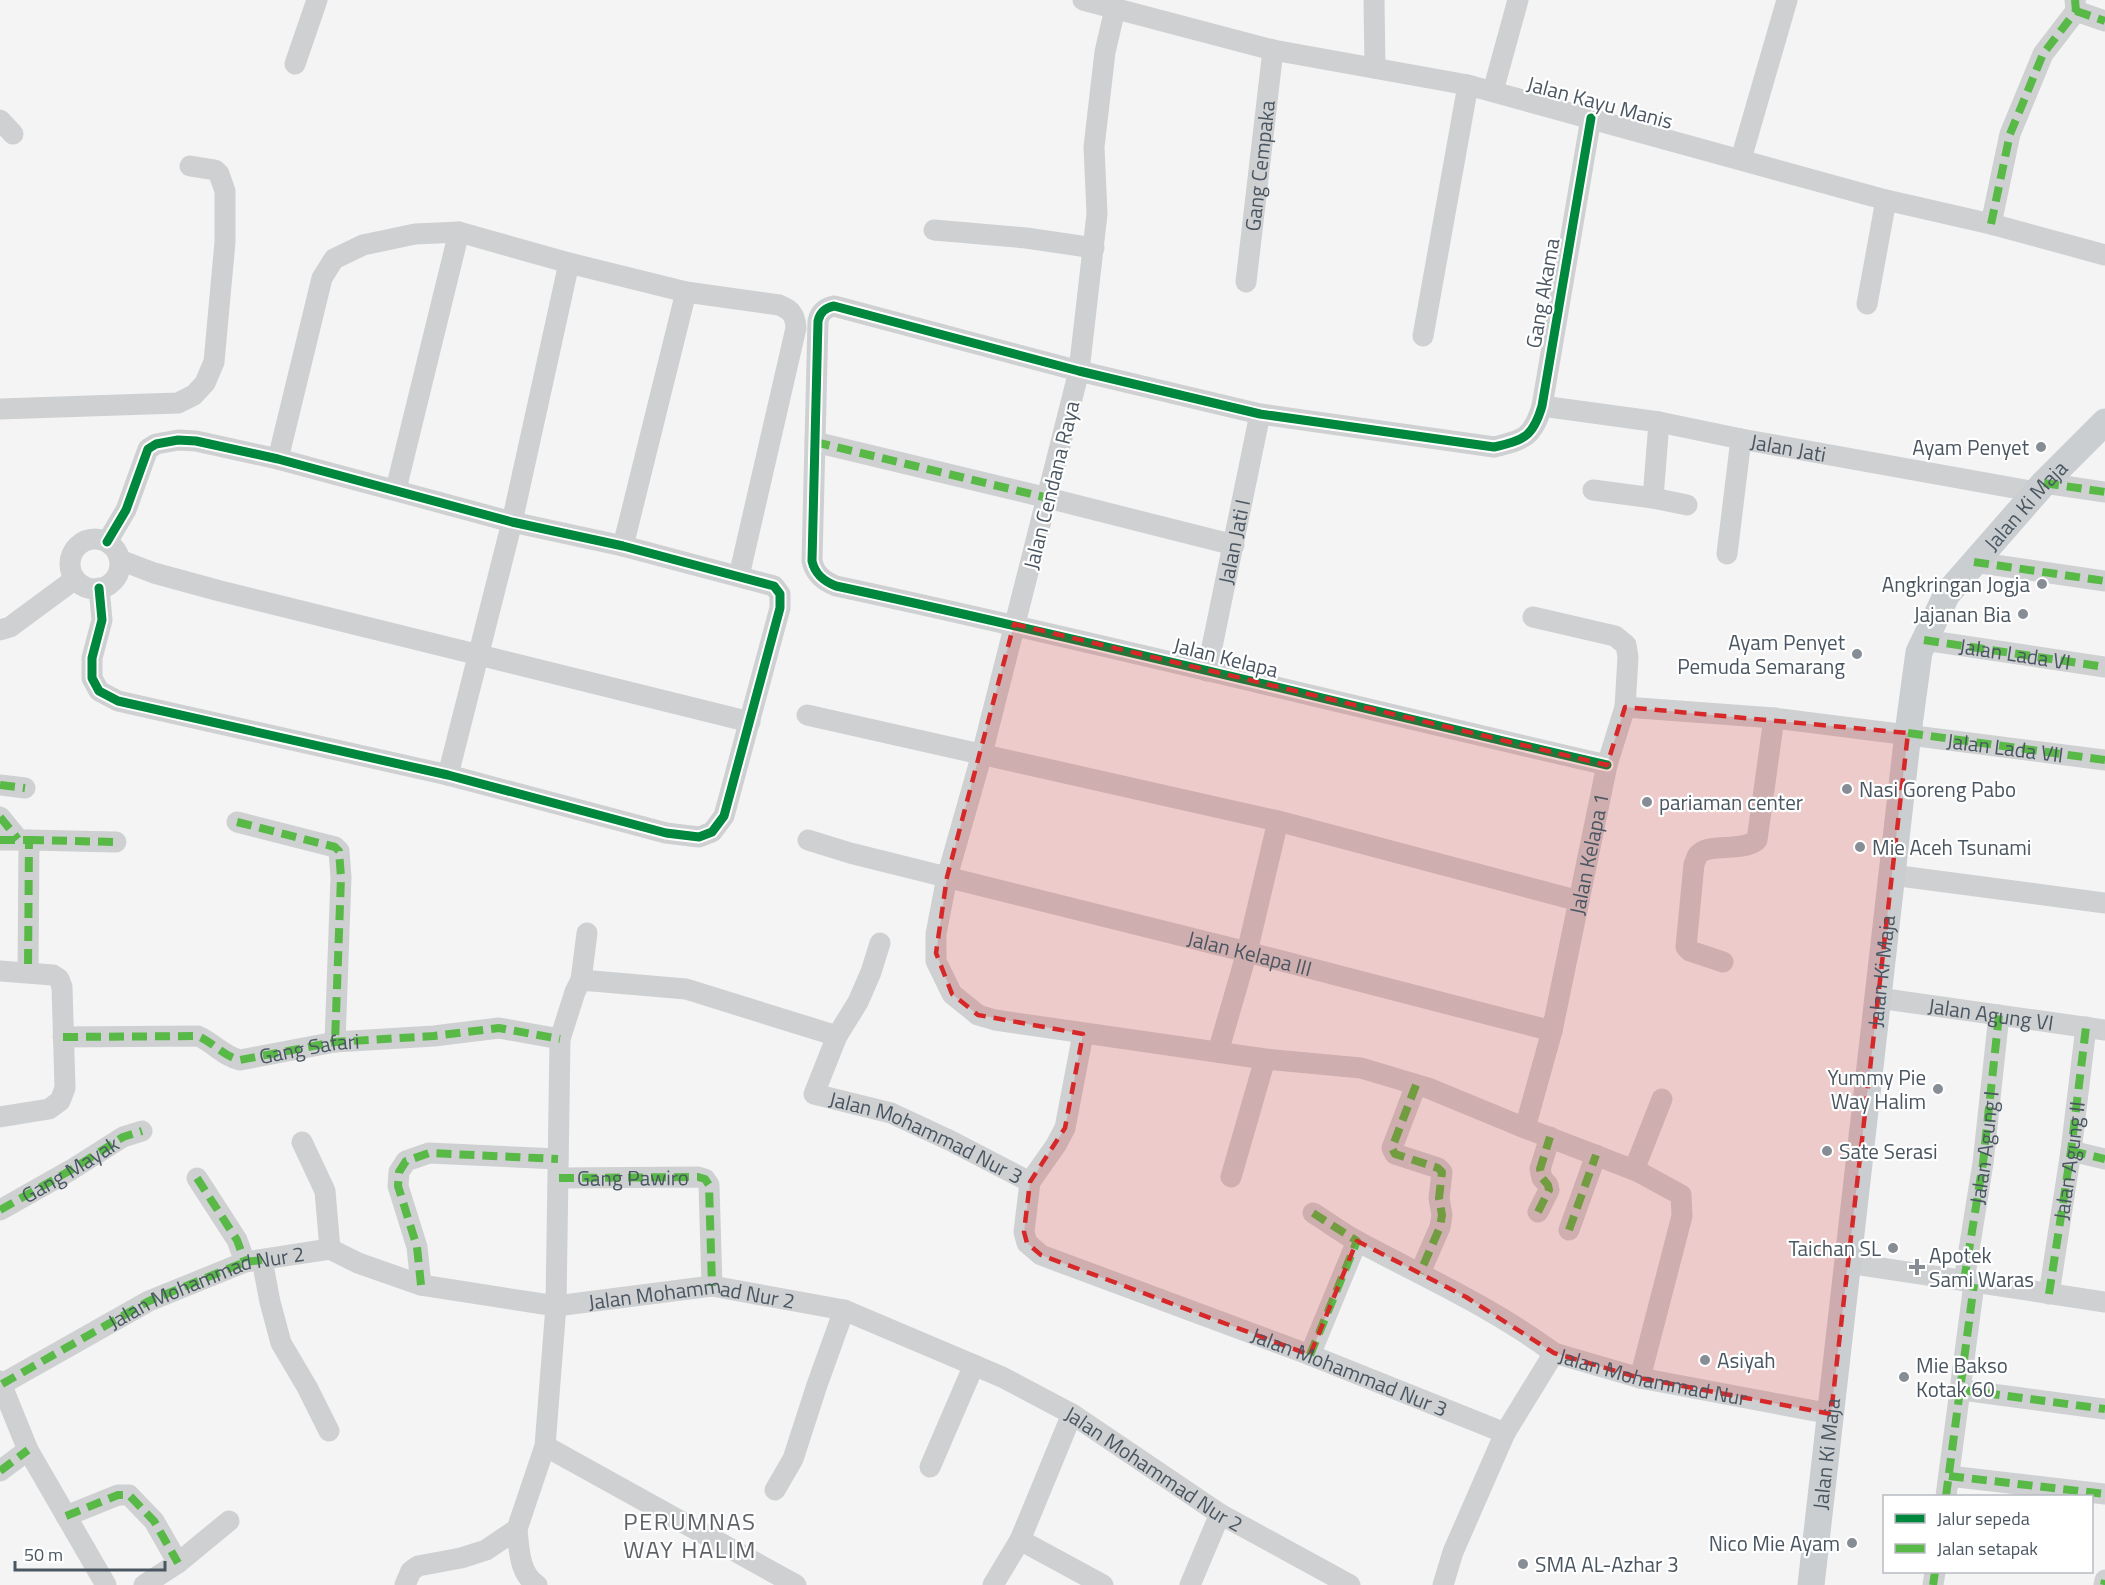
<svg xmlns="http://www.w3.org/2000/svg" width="2105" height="1585" viewBox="0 0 2105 1585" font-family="'Titillium Web',sans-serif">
<rect width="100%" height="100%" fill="#f4f4f4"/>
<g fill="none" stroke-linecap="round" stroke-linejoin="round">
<g stroke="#ced0d2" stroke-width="21">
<polyline points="1083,0 1273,50 1468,85 1886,200 1991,224 2105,255"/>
<polyline points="1374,0 1375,68"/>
<polyline points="1115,9 1105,52 1094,147 1097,214 1079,371 982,754 947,877 936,934 936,961 952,994 978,1015 995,1020 1265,1059 1361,1068 1428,1088 1525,1128"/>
<polyline points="2076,11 2105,21"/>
<polyline points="295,64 317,0"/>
<polyline points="1493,91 1518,0"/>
<path d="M1591,118L1542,406C1533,437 1524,440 1494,447L1260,414L1079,371L834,306C825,308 820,312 818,321L812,561C815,574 823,581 836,586C1094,641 1350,706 1607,765"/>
<polyline points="0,120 13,134"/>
<polyline points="1741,159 1787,0"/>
<polyline points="1991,224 2010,134 2043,54 2076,11 2075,0"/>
<polyline points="934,230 1026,238 1094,248"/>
<path id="s1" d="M1246,282L1273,50"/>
<polyline points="1867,304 1886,200"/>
<polyline points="1423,336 1468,85"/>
<path id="s2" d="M1542,406L1659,422L1741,439L2036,492"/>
<polyline points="0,409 178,403 194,395 205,383 214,362 225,242 225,191 219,174 215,170 190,166"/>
<polyline points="1659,422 1653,498 1687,505"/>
<polyline points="815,442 1048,498 1234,545"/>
<path d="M278,459L322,278L334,259L363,245L415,234L459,232L569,263L686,292L779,305C791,310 795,314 796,328L739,576"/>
<polyline points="2044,483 2105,492"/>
<polyline points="396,489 459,232"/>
<polyline points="1593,490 1653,498"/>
<circle cx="95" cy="564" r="25"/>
<polyline points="623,546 686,292"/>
<polyline points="1727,554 1741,439"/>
<polyline points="120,560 154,573 220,591 750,722"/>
<polyline points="1974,562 2105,581"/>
<polyline points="99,588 102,620 92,658 92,678 99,691 118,701 448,775 666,833 699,837 712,832 724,816 780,608 780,594 774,586 623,546 512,522 278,459 196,441 178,440 156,444 148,449 126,510 107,542"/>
<polyline points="1533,617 1615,636 1626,645 1628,657 1625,707"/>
<polyline points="0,630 10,627 75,579"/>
<polyline points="1924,640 2105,667"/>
<path id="s3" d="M1207,671L1260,414"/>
<polyline points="807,715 1278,821 1579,901"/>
<polyline points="448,775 512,522 569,263"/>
<polyline points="0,785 25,788"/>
<polyline points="0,817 18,839"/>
<polyline points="237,822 335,847 339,851 341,877 335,1042"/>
<polyline points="0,840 29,840 28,972"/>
<polyline points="29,840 116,842"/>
<path id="s4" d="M808,840L850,853L1247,952L1552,1031"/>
<polyline points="1892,875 2105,903"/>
<path id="s5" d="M880,943L871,972L858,1002L837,1036L814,1094L891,1113L951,1141L1030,1182"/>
<path d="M1723,962L1690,951L1686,947L1694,864C1695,863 1697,855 1698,855C1708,842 1742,853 1757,840L1774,718"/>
<polyline points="0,971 53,975 59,979 62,987 65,1088 60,1101 49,1109 0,1117"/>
<polyline points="581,980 587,933"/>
<path id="s6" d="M1878,998L2105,1030"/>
<path d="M63,1037L198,1036C214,1043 223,1056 240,1060L335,1042L434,1036L499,1028L560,1039"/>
<polyline points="1218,1052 1247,952 1278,821"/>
<polyline points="1416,1085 1392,1148 1395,1154 1438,1168 1442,1172 1439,1198 1442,1215 1440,1227 1420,1273"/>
<polyline points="302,1142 325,1191 330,1249"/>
<polyline points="2071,1151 2105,1159"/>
<polyline points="1634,1170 1662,1099"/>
<polyline points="1231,1177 1265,1059"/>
<polyline points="197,1178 237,1240 245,1262"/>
<path id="s7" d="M559,1178L698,1177L705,1179L709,1185L712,1286"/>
<path id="s8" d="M1030,1182L1024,1232L1027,1243L1041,1255L1310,1355L1505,1433"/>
<polyline points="1030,1182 1056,1145 1065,1128 1083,1034"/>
<path id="s9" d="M0,1210L71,1170L123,1137L142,1131"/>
<polyline points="1538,1212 1549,1190 1548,1185 1542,1178 1540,1169 1550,1137"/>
<path d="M1313,1213C1328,1222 1343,1234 1359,1242C1426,1278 1492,1307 1554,1353"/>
<polyline points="1569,1230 1596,1155"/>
<polyline points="262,1260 270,1302 281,1343 307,1387 329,1431"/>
<polyline points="1848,1263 2105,1302"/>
<path id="s10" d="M1964,1281L1983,1163L1999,1015"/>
<polyline points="421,1285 417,1247 398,1186 399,1172 406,1161 429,1153 558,1159"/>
<polyline points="2049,1294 2071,1151 2086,1027"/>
<polyline points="1310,1355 1357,1241"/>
<path id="s11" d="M1640,1378L1682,1216L1681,1195L1639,1172L1525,1128L1552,1031L1607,765L1625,707L1774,718L2105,760"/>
<polyline points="0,1381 28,1450 106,1585"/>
<path id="s12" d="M2,1384L149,1301L245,1262L330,1249L358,1263L421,1285L556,1306L712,1286L844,1310L1002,1377L1072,1414L1220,1514L1350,1585"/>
<polyline points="1962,1390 2105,1409"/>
<polyline points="545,1446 796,1585"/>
<polyline points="930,1467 974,1365"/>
<polyline points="0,1471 28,1450"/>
<polyline points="1949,1476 2105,1494"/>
<polyline points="775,1490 793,1459 817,1385 844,1310"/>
<polyline points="1946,1496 1974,1284"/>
<polyline points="66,1516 118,1495 129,1495 154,1521 178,1563"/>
<path d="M517,1529C519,1548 519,1574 537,1585"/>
<polyline points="1020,1540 1103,1585"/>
<polyline points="144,1585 178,1563 229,1521"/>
<polyline points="405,1585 411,1571 418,1566 461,1558 486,1550 517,1529 545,1446 556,1306 560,1039 575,992 581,980 686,989 837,1036"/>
<polyline points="993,1585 1020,1540 1072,1414"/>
<polyline points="1190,1585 1220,1514"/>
<path id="s13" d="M1443,1585L1453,1552L1505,1433L1554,1353L1640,1378L1831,1414"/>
<polyline points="1933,1585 1935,1572"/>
<polyline points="2104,1585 2105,1580"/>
</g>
<path stroke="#caced1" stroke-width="27" id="s14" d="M1811,1585L1908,733L1919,652L1947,594L2044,483L2105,422"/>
<g stroke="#58b947" stroke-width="8" stroke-dasharray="15 8" stroke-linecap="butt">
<polyline points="2076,11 2105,21"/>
<polyline points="1991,224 2010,134 2043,54 2076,11 2075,0"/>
<polyline points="815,442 1048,498"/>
<polyline points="2044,483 2105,492"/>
<polyline points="1974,562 2105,581"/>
<path id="s15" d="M1924,640L2105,667"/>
<polyline points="1908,733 2105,760"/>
<polyline points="0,785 25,788"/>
<polyline points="0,817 18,839"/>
<polyline points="237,822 335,847 339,851 341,877 335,1042"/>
<polyline points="0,840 29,840 28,972"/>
<polyline points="29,840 116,842"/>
<path id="s16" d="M63,1037L198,1036C214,1043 223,1056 240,1060L335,1042L434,1036L499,1028L560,1039"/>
<polyline points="1416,1085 1392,1148 1395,1154 1438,1168 1442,1172 1439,1198 1442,1215 1440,1227 1420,1273"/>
<polyline points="2071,1151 2105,1159"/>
<polyline points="197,1178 237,1240 245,1262"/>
<polyline points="559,1178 698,1177 705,1179 709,1185 712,1286"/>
<polyline points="0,1210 71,1170 123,1137 142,1131"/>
<polyline points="1538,1212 1549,1190 1548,1185 1542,1178 1540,1169 1550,1137"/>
<polyline points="1569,1230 1596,1155"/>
<polyline points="1964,1281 1983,1163 1999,1015"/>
<polyline points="421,1285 417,1247 398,1186 399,1172 406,1161 429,1153 558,1159"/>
<path id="s17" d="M2049,1294L2071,1151L2086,1027"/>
<polyline points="1310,1355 1357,1241 1313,1213"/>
<polyline points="2,1384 149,1301 245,1262 262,1260"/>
<polyline points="1962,1390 2105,1409"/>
<polyline points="0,1471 28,1450"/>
<polyline points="1949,1476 2105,1494"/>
<polyline points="1946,1496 1974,1284"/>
<polyline points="66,1516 118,1495 129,1495 154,1521 178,1563"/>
<polyline points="1933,1585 1935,1572"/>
<polyline points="2104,1585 2105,1580"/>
</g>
<g stroke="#fff" stroke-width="13">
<g id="cycleway">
<path d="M1591,118L1542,406C1533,437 1524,440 1494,447L1260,414L1079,371L834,306C825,308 820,312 818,321L812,561C815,574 823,581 836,586C1094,641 1350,706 1607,765"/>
<polyline points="99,588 102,620 92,658 92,678 99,691 118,701 448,775 666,833 699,837 712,832 724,816 780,608 780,594 774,586 623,546 512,522 278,459 196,441 178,440 156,444 148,449 126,510 107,542"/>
</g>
</g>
<use href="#cycleway" stroke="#00873e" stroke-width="9"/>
</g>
<path fill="#d62828" fill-opacity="0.2" stroke="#d62828" stroke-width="4.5" stroke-dasharray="12 8" stroke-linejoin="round" d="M1014,624L1607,765L1625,707L1908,733L1831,1414L1640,1378L1554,1353L1466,1297L1357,1241L1310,1355L1041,1255L1027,1243L1024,1232L1030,1182L1065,1128L1083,1034L978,1015L952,994L936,953L947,877Z"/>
<g fill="#868d94" stroke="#fff" stroke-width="2">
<circle cx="2041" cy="447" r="6"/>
<circle cx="2042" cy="584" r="6"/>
<circle cx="2023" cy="614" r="6"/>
<circle cx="1857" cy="654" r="6"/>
<circle cx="1847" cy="789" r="6"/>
<circle cx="1647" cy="802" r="6"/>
<circle cx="1860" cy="847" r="6"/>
<circle cx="1938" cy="1089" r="6"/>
<circle cx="1827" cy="1151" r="6"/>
<circle cx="1893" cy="1248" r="6"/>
<path d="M1914 1258h6v6h6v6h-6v6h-6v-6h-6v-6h6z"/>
<circle cx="1705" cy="1360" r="6"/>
<circle cx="1904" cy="1377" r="6"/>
<circle cx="1852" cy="1543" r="6"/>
<circle cx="1523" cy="1564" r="6"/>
</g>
<g text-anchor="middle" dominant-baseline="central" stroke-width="4.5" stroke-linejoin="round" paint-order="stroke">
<g font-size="21" fill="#4a5661" stroke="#fff">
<text transform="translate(1600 102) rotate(15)">Jalan Kayu Manis</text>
<text stroke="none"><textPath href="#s1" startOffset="117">Gang Cempaka</textPath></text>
<text transform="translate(1542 293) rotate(-80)">Gang Akama</text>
<text stroke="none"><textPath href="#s2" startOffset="250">Jalan Jati</textPath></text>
<text transform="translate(1051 485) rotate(-76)">Jalan Cendana Raya</text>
<text stroke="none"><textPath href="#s14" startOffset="1122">Jalan Ki Maja</textPath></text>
<text stroke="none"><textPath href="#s3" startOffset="132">Jalan Jati I</textPath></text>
<text stroke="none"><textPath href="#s15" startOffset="92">Jalan Lada VI</textPath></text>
<text transform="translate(1226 657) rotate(14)">Jalan Kelapa</text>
<text stroke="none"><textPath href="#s11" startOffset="1174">Jalan Lada VII</textPath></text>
<text stroke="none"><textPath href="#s11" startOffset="640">Jalan Kelapa 1</textPath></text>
<text stroke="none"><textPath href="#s4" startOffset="456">Jalan Kelapa III</textPath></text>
<text stroke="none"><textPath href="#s14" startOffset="618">Jalan Ki Maja</textPath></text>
<text stroke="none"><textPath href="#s6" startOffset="114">Jalan Agung VI</textPath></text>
<text stroke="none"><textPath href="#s16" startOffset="254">Gang Safari</textPath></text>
<text stroke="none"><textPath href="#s5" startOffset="286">Jalan Mohammad Nur 3</textPath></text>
<text stroke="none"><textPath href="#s10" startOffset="135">Jalan Agung I</textPath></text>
<text stroke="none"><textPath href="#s17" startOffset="135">Jalan Agung II</textPath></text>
<text stroke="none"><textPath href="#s9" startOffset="81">Gang Mayak</textPath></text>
<text stroke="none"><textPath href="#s7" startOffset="74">Gang Pawiro</textPath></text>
<text stroke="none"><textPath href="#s12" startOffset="228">Jalan Mohammad Nur 2</textPath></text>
<text stroke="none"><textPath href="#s12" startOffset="730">Jalan Mohammad Nur 2</textPath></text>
<text stroke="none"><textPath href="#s8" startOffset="410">Jalan Mohammad Nur 3</textPath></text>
<text stroke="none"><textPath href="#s13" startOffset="360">Jalan Mohammad Nur</textPath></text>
<text stroke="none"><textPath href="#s14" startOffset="132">Jalan Ki Maja</textPath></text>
<text stroke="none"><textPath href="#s12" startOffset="1234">Jalan Mohammad Nur 2</textPath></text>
</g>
<g font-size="21" fill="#4a5661" stroke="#fff" text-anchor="start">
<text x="2029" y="447" text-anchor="end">Ayam Penyet</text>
<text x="2030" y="584" text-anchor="end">Angkringan Jogja</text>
<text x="2011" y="614" text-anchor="end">Jajanan Bia</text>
<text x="1845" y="642" text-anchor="end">Ayam Penyet<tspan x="1845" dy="24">Pemuda Semarang</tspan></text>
<text x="1859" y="789">Nasi Goreng Pabo</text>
<text x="1659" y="802">pariaman center</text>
<text x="1872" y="847">Mie Aceh Tsunami</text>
<text x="1926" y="1077" text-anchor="end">Yummy Pie<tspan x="1926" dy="24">Way Halim</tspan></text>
<text x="1839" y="1151">Sate Serasi</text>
<text x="1881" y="1248" text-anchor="end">Taichan SL</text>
<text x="1929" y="1255">Apotek<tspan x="1929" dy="24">Sami Waras</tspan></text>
<text x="1717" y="1360">Asiyah</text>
<text x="1916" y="1365">Mie Bakso<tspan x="1916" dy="24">Kotak 60</tspan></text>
<text x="1840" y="1543" text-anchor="end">Nico Mie Ayam</text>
<text x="1535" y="1564">SMA AL-Azhar 3</text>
</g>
<g font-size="24" letter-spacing="1.5" fill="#5f6368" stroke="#fff">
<text x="690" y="1521">PERUMNAS<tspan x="690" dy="28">WAY HALIM</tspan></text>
</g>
</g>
<rect x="1883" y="1495" width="210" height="78" fill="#ffffff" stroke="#b7bbc0" stroke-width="1.5"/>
<rect x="1895" y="1514" width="30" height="9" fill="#00873e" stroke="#b7bbc0" stroke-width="1.5"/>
<text x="1937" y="1525" font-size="18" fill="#4a5661">Jalur sepeda</text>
<rect x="1895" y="1544" width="30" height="9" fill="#58b947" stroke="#b7bbc0" stroke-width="1.5"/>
<text x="1937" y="1555" font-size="18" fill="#4a5661">Jalan setapak</text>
<path d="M15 1561v9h150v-9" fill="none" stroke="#4a5661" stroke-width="3"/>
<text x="24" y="1561" font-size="18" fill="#4a5661" stroke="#ffffff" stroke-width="4.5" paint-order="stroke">50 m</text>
</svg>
